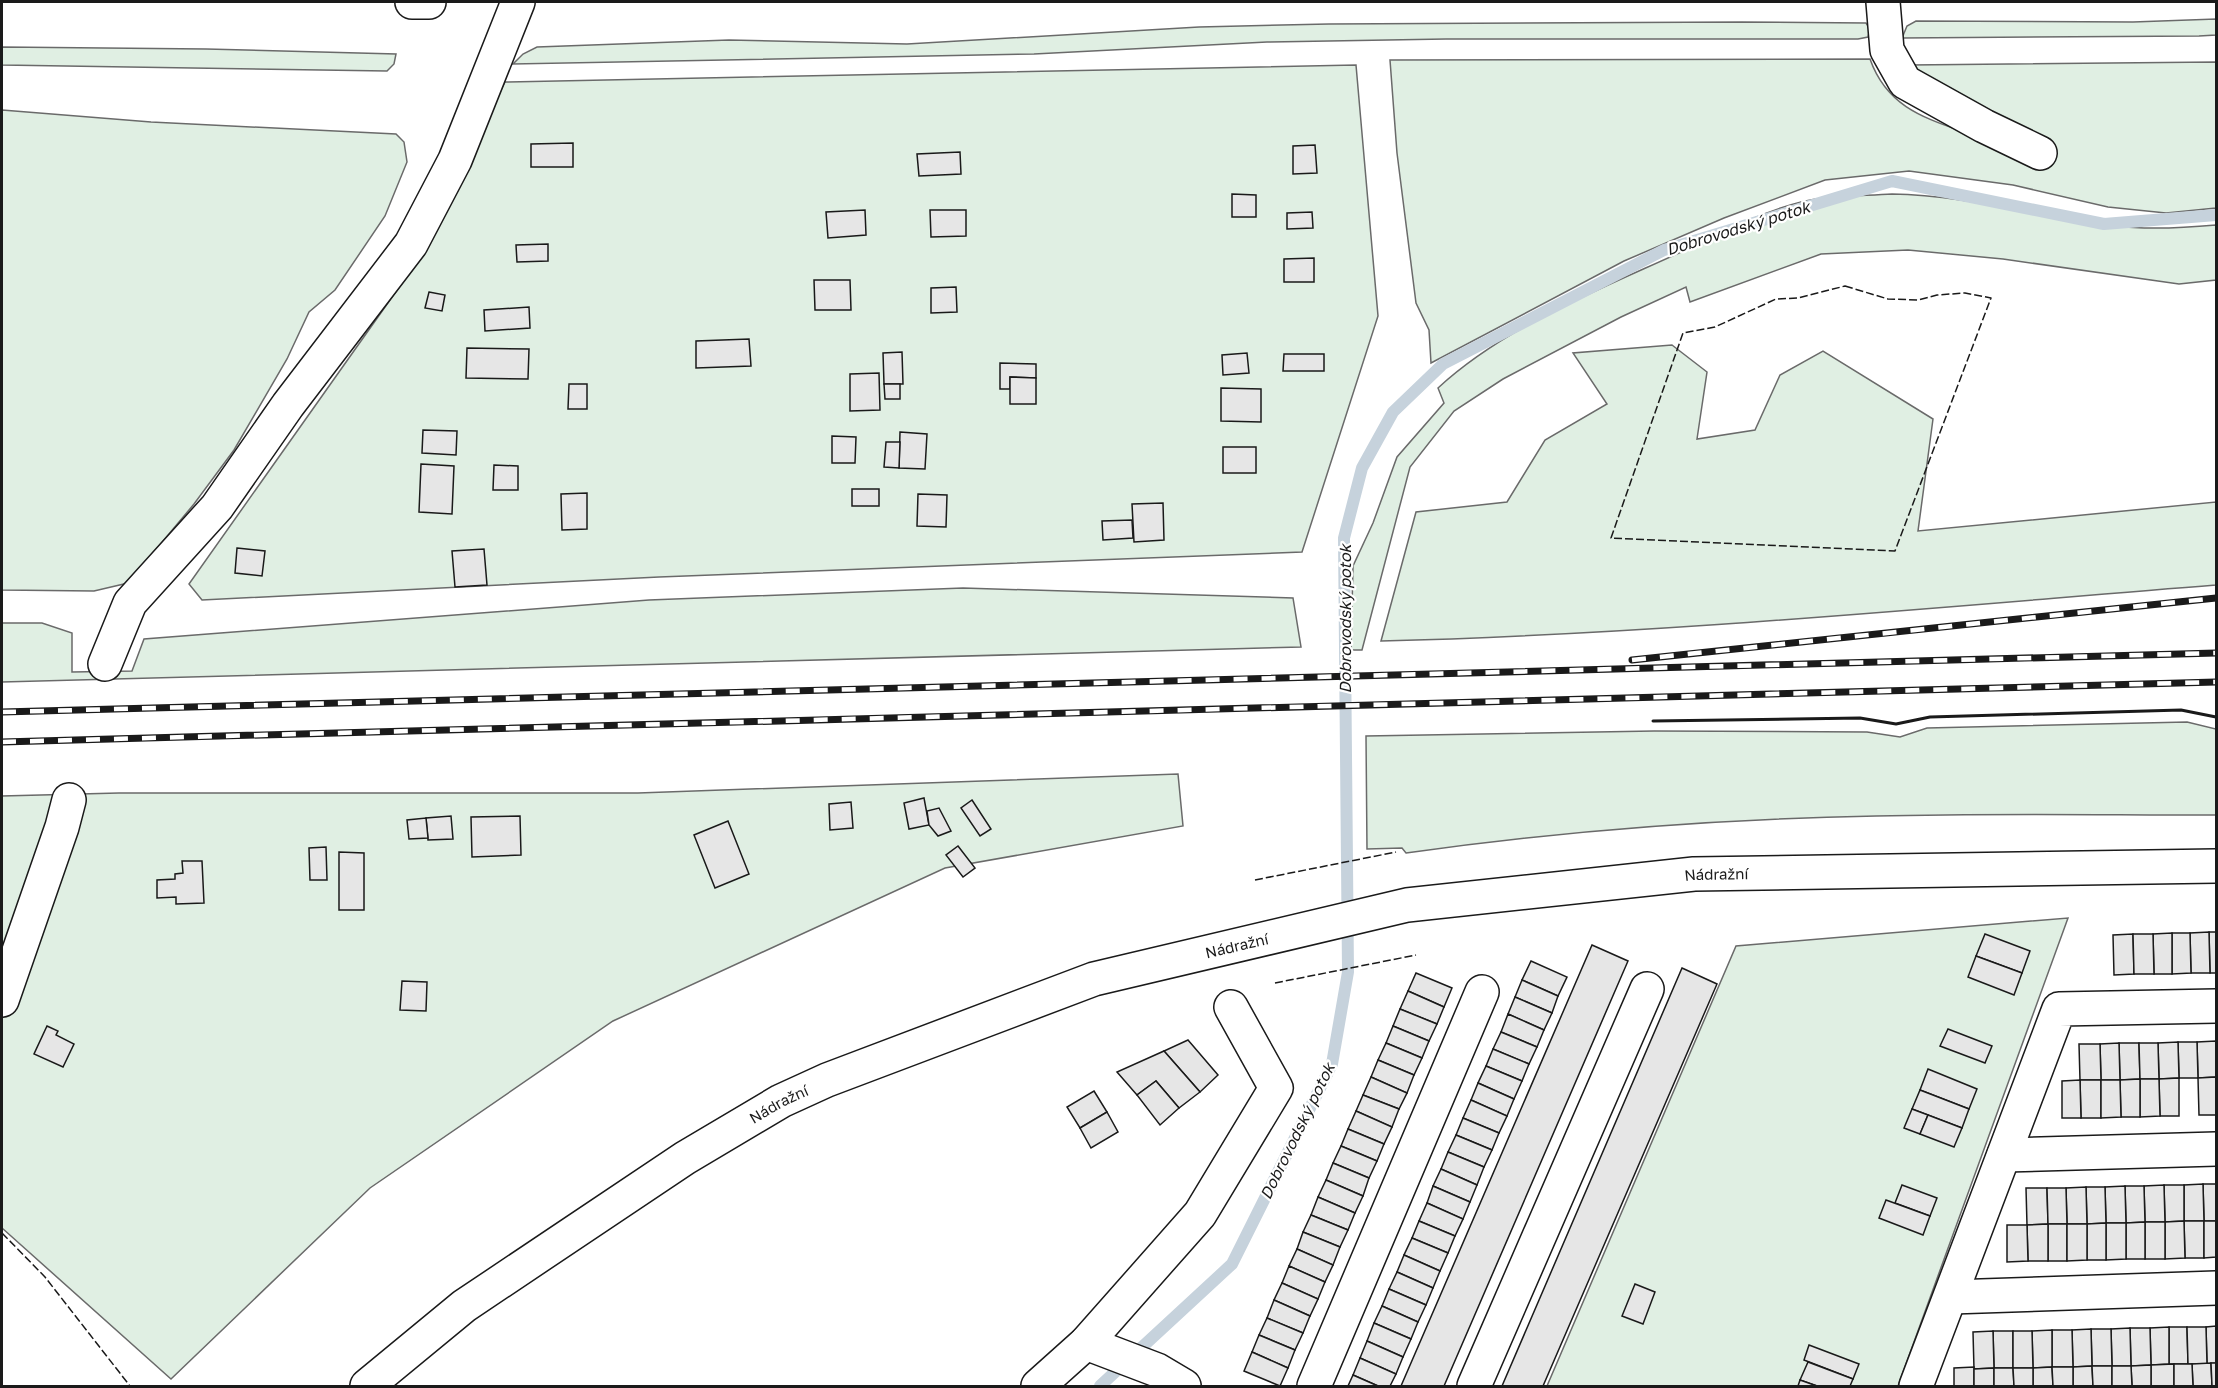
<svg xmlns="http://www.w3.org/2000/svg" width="2218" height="1388" viewBox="0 0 2218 1388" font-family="'Golos Text',sans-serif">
<rect width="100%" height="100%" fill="#fff"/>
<g fill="#e0efe3" stroke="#6a6a6a" stroke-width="1.5">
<polygon points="2216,19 2216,35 2199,36 1902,38 1907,26 1916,21 2133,22"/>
<polygon points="1742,22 1866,23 1870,29 1868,37 1858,39 1446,39 1267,42 1034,54 513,64 523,54 537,47 729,40 907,44 1199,27 1329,24"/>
<polygon points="2,47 206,49 396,54 394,64 387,71 2,65"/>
<path d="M1870,59C1888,110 1929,119 1975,136L1910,65L2216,62V208L2166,213L2108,207L2013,185L1909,171L1825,180L1724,218L1624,261L1431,363L1429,330L1416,303L1397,153L1390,60Z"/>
<polygon points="1356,65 1378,316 1302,552 659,577 202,600 189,584 414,266 505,82"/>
<polygon points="2,110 151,122 396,134 404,142 407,162 385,216 335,290 309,312 287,359 234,450 194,504 128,583 94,591 2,590"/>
<path d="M1892,194C1967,195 2040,217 2115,226C2149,230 2183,228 2216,225V280L2179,284L2003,259L1908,250L1821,254L1690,302L1686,287L1621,317L1503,379L1454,411L1410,467L1362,650H1351L1353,566L1373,523L1397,457L1444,403L1438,388C1504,327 1598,290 1679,253C1719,234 1758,213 1801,202C1829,195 1863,196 1892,194Z"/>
<path d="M1672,345L1707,372L1697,439L1755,430L1780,375L1823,351L1933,419L1918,531L2216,502V585C1939,607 1660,634 1381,641L1416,512L1507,502L1545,440L1607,404L1573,353Z"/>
<polygon points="963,588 1293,598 1301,647 2,682 2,623 42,623 72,633 72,672 132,671 144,639 649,600"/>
<path d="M2187,722L2216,729V815C2103,815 1990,813 1876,816C1720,819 1561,831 1406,853L1402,848L1367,849L1366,736L1654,731L1867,732L1900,737L1927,728Z"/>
<polygon points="1178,774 1183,826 945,868 613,1021 370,1188 171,1379 2,1228 2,796 119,793 638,793"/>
<polygon points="2068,918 1898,1386 1547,1386 1736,946"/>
</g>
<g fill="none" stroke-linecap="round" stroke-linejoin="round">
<polyline stroke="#c6d2dc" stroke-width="12" points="1100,1386 1232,1264 1332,1064 1348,972 1344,538 1362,468 1393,412 1443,364 1664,250 1892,181 2104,224 2216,215"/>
</g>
<g fill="#e6e6e6" stroke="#1a1a1a" stroke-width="1.5">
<polygon points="573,143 573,167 531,167 531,144"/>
<polygon points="1315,145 1317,173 1293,174 1293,146"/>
<polygon points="960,152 961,174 919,176 917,154"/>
<polygon points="1232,194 1256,195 1256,217 1232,217"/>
<polygon points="865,210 866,235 828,238 826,212"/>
<polygon points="930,210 966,210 966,236 931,237"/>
<polygon points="1312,212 1313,228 1287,229 1287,213"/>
<polygon points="548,244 548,261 517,262 516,245"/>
<polygon points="1314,258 1314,282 1284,282 1284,259"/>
<polygon points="814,280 850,280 851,310 815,310"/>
<polygon points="956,287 957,312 931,313 931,288"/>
<polygon points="429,292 445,295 442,311 425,308"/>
<polygon points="529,307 530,328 485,331 484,310"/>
<polygon points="749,339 751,366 696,368 696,341"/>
<polygon points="467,348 529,349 528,379 466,378"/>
<polygon points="902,352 903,384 884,384 883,353"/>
<polygon points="1247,353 1249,373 1223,375 1222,355"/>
<polygon points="1284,354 1324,354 1324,371 1283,371"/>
<polygon points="1000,363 1036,364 1036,378 1010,377 1010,389 1000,389"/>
<polygon points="879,373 880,410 850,411 850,374"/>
<polygon points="1010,377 1036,378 1036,404 1010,404"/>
<polygon points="569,384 587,384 587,409 568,409"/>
<polygon points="884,384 900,384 900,399 885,399"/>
<polygon points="1221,388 1261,389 1261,422 1221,421"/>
<polygon points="423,430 457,431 456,455 422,453"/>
<polygon points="900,432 927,434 925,469 899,468"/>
<polygon points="832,436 856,437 855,463 832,463"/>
<polygon points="886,442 900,442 899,468 884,467"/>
<rect x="1223" y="447" width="33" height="26"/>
<polygon points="421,464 454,466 452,514 419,512"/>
<polygon points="494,465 518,466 518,490 493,490"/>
<rect x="852" y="489" width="27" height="17"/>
<polygon points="587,493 587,529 562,530 561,494"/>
<polygon points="918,494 947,495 946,527 917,526"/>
<polygon points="1163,503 1164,540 1134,542 1132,504"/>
<polygon points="1132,520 1133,538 1103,540 1102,521"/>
<polygon points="237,548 265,551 262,576 235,573"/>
<polygon points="484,549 487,585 455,587 452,551"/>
<polygon points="924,798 929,825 909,829 904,803"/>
<polygon points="972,800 991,829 980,836 961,808"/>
<polygon points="851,802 853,828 830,830 829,804"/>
<polygon points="939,808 951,831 938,836 929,825 927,811"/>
<polygon points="451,816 453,839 428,840 426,818"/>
<polygon points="520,816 521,855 472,857 471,817"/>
<polygon points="426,818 428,838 409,839 407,820"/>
<polygon points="728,821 749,874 715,888 694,835"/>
<polygon points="958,846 975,868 963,877 946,855"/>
<polygon points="326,847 327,880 310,880 309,848"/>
<polygon points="339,852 364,853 364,910 339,910"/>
<polygon points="182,861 202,861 204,903 176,904 176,897 157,898 157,880 175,879 175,874 183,873"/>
<polygon points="2209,932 2216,932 2216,973 2210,973"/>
<polygon points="2209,932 2210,973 2191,973 2190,933"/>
<polygon points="2172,933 2190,933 2191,973 2172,974"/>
<polygon points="2172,933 2172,974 2154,974 2153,934"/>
<polygon points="1985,934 2030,951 2022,973 1976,956"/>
<polygon points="2133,934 2134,974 2114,975 2113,935"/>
<polygon points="2133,934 2153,934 2154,974 2134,974"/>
<polygon points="1592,945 1628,961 1444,1386 1401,1386"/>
<polygon points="1976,956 2022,973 2014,995 1968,977"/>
<polygon points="1531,961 1567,977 1558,996 1522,980"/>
<polygon points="1682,968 1717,984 1543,1386 1502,1386"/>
<polygon points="1416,973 1452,988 1444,1007 1408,991"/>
<polygon points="1522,980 1558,996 1552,1013 1515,997"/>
<polygon points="402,981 427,982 426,1011 400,1010"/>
<polygon points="1408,991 1444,1007 1437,1024 1400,1009"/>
<polygon points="1515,997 1552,1013 1544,1030 1508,1014"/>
<polygon points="1400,1009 1437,1024 1429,1041 1393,1026"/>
<polygon points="1508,1014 1544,1030 1537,1047 1501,1032"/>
<polygon points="47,1026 58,1031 56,1035 74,1044 63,1067 34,1054"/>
<polygon points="1393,1026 1429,1041 1422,1058 1386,1043"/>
<polygon points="1948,1029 1992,1046 1985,1063 1940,1046"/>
<polygon points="1501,1032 1537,1047 1529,1064 1493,1049"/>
<polygon points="1188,1040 1218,1075 1200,1092 1164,1051"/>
<polygon points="2216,1041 2216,1077 2198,1078 2197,1042"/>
<polygon points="2178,1042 2197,1042 2198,1078 2179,1078"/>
<polygon points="2178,1042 2179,1078 2159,1079 2158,1043"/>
<polygon points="1386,1043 1422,1058 1414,1075 1378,1060"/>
<polygon points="2119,1043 2139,1043 2140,1079 2120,1080"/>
<polygon points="2119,1043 2120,1080 2101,1080 2100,1044"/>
<polygon points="2139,1043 2158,1043 2159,1079 2140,1079"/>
<polygon points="2079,1044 2100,1044 2101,1080 2080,1080"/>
<polygon points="1493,1049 1529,1064 1522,1081 1486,1066"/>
<polygon points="1164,1051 1200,1092 1179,1108 1156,1081 1137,1095 1117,1072"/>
<polygon points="1378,1060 1414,1075 1407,1093 1371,1077"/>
<polygon points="1486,1066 1522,1081 1514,1099 1478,1083"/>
<polygon points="1928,1069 1977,1089 1969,1109 1920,1090"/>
<polygon points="1371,1077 1407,1093 1399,1109 1363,1095"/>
<polygon points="2216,1077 2216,1115 2199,1115 2198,1078"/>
<polygon points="2179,1078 2179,1116 2160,1116 2159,1079"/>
<polygon points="2140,1079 2159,1079 2160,1116 2140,1117"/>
<polygon points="2140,1079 2140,1117 2121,1117 2120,1080"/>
<polygon points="2080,1080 2101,1080 2101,1118 2081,1118"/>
<polygon points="2080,1080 2081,1118 2062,1118 2062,1081"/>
<polygon points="2101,1080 2120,1080 2121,1117 2101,1118"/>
<polygon points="1156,1081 1179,1108 1160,1125 1137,1095"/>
<polygon points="1478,1083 1514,1099 1507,1116 1471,1100"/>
<polygon points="1920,1090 1969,1109 1962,1128 1912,1109"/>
<polygon points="1094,1091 1107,1112 1080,1128 1067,1107"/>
<polygon points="1363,1095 1399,1109 1392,1127 1356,1111"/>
<polygon points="1471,1100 1507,1116 1499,1133 1463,1118"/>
<polygon points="1912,1109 1928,1115 1920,1134 1904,1128"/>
<polygon points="1356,1111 1392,1127 1384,1144 1348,1129"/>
<polygon points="1107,1112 1118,1132 1091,1148 1080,1128"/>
<polygon points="1928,1115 1962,1128 1954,1147 1920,1134"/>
<polygon points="1463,1118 1499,1133 1492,1150 1456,1135"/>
<polygon points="1348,1129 1384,1144 1377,1161 1341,1146"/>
<polygon points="1456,1135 1492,1150 1484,1167 1448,1152"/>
<polygon points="1341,1146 1377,1161 1369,1178 1333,1163"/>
<polygon points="1448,1152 1484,1167 1477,1185 1441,1169"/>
<polygon points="1333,1163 1369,1178 1363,1196 1326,1180"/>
<polygon points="1441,1169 1477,1185 1470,1202 1433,1186"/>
<polygon points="1326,1180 1363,1196 1355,1213 1318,1197"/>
<polygon points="2203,1184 2216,1184 2216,1221 2204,1221"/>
<polygon points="2203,1184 2204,1221 2184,1221 2184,1185"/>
<polygon points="1902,1185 1937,1198 1930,1216 1895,1203"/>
<polygon points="2164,1185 2184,1185 2184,1221 2165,1222"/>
<polygon points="2164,1185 2165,1222 2145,1222 2144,1186"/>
<polygon points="1433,1186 1470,1202 1463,1219 1427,1203"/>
<polygon points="2125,1186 2144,1186 2145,1222 2126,1223"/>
<polygon points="2125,1186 2126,1223 2106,1223 2105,1187"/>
<polygon points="2086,1187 2105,1187 2106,1223 2087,1224"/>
<polygon points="2086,1187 2087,1224 2067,1224 2066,1188"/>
<polygon points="2026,1188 2047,1188 2048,1224 2027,1225"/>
<polygon points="2047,1188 2066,1188 2067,1224 2048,1224"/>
<polygon points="1318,1197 1355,1213 1348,1230 1311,1215"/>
<polygon points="1886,1200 1930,1216 1923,1235 1879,1218"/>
<polygon points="1427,1203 1463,1219 1455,1236 1419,1221"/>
<polygon points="1311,1215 1348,1230 1340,1247 1303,1232"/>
<polygon points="1419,1221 1455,1236 1448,1253 1412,1238"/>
<polygon points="2184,1221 2204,1221 2204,1258 2185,1258"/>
<polygon points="2184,1221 2185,1258 2165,1259 2165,1222"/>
<polygon points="2204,1221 2216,1221 2216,1257 2204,1258"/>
<rect x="2145" y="1222" width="20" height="37"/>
<polygon points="2145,1222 2145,1259 2126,1259 2126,1223"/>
<polygon points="2106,1223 2126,1223 2126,1259 2106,1260"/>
<polygon points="2106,1223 2106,1260 2087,1260 2087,1224"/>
<rect x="2048" y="1224" width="19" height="37"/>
<polygon points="2048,1224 2048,1261 2028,1261 2027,1225"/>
<polygon points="2067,1224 2087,1224 2087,1260 2067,1261"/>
<polygon points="2007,1225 2027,1225 2028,1261 2007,1262"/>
<polygon points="1303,1232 1340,1247 1333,1265 1297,1249"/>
<polygon points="1412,1238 1448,1253 1440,1271 1404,1255"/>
<polygon points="1297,1249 1333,1265 1325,1282 1289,1266"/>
<polygon points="1404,1255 1440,1271 1433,1288 1397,1272"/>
<polygon points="1289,1266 1325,1282 1318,1299 1282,1283"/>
<polygon points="1397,1272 1433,1288 1426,1305 1389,1289"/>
<polygon points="1282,1283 1318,1299 1310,1316 1274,1300"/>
<polygon points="1635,1284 1655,1292 1643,1324 1622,1316"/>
<polygon points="1389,1289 1426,1305 1418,1322 1382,1306"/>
<polygon points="1274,1300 1310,1316 1303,1333 1267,1318"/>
<polygon points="1382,1306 1418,1322 1411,1339 1374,1323"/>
<polygon points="1267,1318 1303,1333 1295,1350 1259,1335"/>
<polygon points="1374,1323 1411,1339 1403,1357 1367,1341"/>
<polygon points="2216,1326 2216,1363 2207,1364 2206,1327"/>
<polygon points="2169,1327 2187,1327 2188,1364 2169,1364"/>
<polygon points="2169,1327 2169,1364 2151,1365 2150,1328"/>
<polygon points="2187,1327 2206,1327 2207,1364 2188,1364"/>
<polygon points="2130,1328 2150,1328 2151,1365 2131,1366"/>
<polygon points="2130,1328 2131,1366 2112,1366 2111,1329"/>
<polygon points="2091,1329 2111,1329 2112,1366 2092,1366"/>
<polygon points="2091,1329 2092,1366 2073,1367 2072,1330"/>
<polygon points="2052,1330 2072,1330 2073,1367 2052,1367"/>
<polygon points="2052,1330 2052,1367 2033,1368 2032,1331"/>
<polygon points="1993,1331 2013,1331 2013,1368 1994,1368"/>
<polygon points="1993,1331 1994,1368 1974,1369 1973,1332"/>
<polygon points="2013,1331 2032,1331 2033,1368 2013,1368"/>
<polygon points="1259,1335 1295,1350 1288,1368 1252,1352"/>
<polygon points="1367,1341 1403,1357 1396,1374 1360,1358"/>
<polygon points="1809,1345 1859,1364 1853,1379 1804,1360"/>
<polygon points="1252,1352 1288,1368 1280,1386 1244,1371"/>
<polygon points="1360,1358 1396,1374 1390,1386 1378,1386 1353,1375"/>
<polygon points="1808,1362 1853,1379 1850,1386 1817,1386 1800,1380"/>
<polygon points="2211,1363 2212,1386 2193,1386 2192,1364"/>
<polygon points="2211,1363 2216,1363 2216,1386 2212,1386"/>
<polygon points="2174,1364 2174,1386 2151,1386 2151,1365"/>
<polygon points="2174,1364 2192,1364 2193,1386 2174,1386"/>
<polygon points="2151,1365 2151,1386 2132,1386 2131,1366"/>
<polygon points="2092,1366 2093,1386 2073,1386 2073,1367"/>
<polygon points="2092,1366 2112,1366 2112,1386 2093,1386"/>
<polygon points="2112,1366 2131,1366 2132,1386 2112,1386"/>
<polygon points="1974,1367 1974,1386 1954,1386 1954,1368"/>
<polygon points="2052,1367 2053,1386 2033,1386 2033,1368"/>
<polygon points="2052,1367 2073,1367 2073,1386 2053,1386"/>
<polygon points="1994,1368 1994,1386 1974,1386 1974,1369"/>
<polygon points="1994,1368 2013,1368 2014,1386 1994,1386"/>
<polygon points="2013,1368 2033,1368 2033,1386 2014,1386"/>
<polygon points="1353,1375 1378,1386 1348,1386"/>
<polygon points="1800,1380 1817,1386 1798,1386"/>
</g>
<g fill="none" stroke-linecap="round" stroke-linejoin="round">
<g stroke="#1a1a1a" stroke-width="36">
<g id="minor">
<polyline points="1883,2 1887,50 1905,82 1984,126 2040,153"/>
<polyline points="105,664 130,603 217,507 288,405 411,244 455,160 518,2"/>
<polyline points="2,1000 62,827 69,800"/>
<polyline points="2004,1155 2216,1149"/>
<polyline points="1951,1297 2216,1288"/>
<polyline points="1086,1343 1157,1370 1184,1386"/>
<polyline points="1038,1386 1086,1343 1200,1214 1276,1088 1231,1007"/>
<polyline points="1314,1386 1482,992"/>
<polyline points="1474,1386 1647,989"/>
<polyline points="1916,1386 2059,1009 2216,1006"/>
</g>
</g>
<g stroke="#1a1a1a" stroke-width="36">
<g id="major">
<polyline points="412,2 429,2"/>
<path id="s1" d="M367,1386L464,1306L685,1158L781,1101L827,1080L1094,979L1407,905L1694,874L2216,866"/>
</g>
</g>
<use href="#minor" stroke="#fff" stroke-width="33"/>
<use href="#major" stroke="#fff" stroke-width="33"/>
<g stroke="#1a1a1a" stroke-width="7">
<g id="rail">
<polyline points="1632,660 2216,598"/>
<polyline points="2,712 2216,653"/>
<polyline points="2,742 2216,682"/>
</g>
</g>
<use href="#rail" stroke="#fff" stroke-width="4.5" stroke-dasharray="14" stroke-linecap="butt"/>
<g stroke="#1a1a1a" stroke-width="1.5" stroke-dasharray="8 3" stroke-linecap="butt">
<polygon points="1845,286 1888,299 1918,300 1937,295 1965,293 1991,298 1895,551 1611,538 1683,333 1715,327 1776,299 1798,298"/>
<polyline points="1255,880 1396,852"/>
<polyline points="1275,983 1416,955"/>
<polyline points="2,1233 45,1277 130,1386"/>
</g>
<polyline stroke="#1a1a1a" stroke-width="3" points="1653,721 1860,718 1896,724 1930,717 2181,710 2216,717"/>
</g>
<g text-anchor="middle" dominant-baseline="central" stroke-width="4.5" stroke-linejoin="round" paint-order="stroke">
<g font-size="15" fill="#1a1a1a" stroke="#fff">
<text stroke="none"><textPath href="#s1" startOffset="1472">Nádražní</textPath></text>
<text stroke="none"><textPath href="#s1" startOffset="986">Nádražní</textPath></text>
<text stroke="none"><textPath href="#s1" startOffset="500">Nádražní</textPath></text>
</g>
<g font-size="16" font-style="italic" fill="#1a1a1a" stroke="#fff">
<text transform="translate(1738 228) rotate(-17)">Dobrovodský potok</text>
<text transform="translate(1345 619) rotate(-90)">Dobrovodský potok</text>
<text transform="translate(1297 1131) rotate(-64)">Dobrovodský potok</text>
</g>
</g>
<rect width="2218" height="1388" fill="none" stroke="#1a1a1a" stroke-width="6"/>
</svg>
